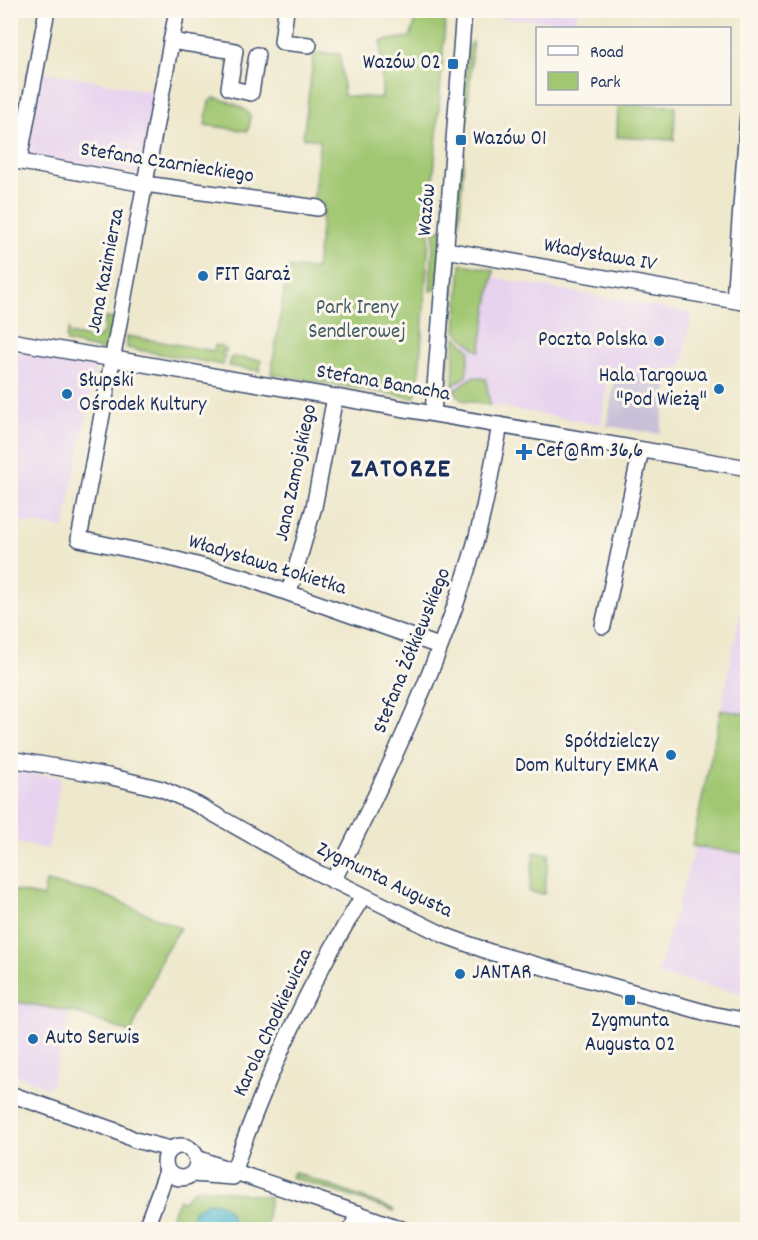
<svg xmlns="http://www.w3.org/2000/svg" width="758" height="1240" viewBox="0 0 758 1240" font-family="Dekko,sans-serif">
<rect width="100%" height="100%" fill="#fbf7ec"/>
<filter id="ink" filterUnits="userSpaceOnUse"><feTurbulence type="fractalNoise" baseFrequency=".0167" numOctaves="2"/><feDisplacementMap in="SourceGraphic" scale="12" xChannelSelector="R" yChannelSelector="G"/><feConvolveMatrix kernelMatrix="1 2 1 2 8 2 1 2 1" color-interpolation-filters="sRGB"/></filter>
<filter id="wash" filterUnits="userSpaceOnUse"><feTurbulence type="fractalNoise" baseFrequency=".008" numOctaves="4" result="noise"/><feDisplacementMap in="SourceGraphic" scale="24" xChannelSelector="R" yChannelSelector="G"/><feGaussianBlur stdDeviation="1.35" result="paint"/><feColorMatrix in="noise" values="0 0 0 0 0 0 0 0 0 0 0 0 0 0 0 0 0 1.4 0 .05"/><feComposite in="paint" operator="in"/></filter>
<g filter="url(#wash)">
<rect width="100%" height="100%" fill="#eee8cc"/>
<g fill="#e7d2ef">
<polygon points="479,11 479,10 577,11 576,22 478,17"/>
<polygon points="42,71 154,92 139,175 26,155"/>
<polygon points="494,270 496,271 495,278 692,313 682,367 639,373 631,379 608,376 601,425 490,405 485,379 473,377 454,390 453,386 466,376 470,350 464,344 467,341 477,350 480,350"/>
<polygon points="11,351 96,366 64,528 11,521"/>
<polygon points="747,578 747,714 721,710"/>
<polygon points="11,771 61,777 48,849 11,842"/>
<polygon points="695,847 747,854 747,994 657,975"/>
<polygon points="10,1001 70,1012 52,1083 48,1088 11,1072"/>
</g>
<polygon fill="#c8bfd8" points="670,369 660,434 607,426 615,377 631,379 639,373"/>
<g fill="#a1c772" stroke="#5e7b68" stroke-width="1.5">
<polygon points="419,11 446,11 418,388 414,398 271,374 288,268 316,269 324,204 313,202 320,140 303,138 314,53 340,54 344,96 382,98 381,41 410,37"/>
<polygon points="473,41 466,129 460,128 468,47"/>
<path d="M214,98C223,99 247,107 250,116C251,120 249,126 248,131L205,125L209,102Z"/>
<polygon points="618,104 675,106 674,140 617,137"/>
<polygon points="458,152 464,153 459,226 453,225"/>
<polygon points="434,230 442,230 437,289 430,291"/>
<polygon points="456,260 447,388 442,390 452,265"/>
<polygon points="463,264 494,270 480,351 477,350 456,331 461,265"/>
<polygon points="105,318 115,319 108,348 106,351 67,342 66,338 69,328 68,334 95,339 103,334"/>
<polygon points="127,336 214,351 215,345 221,346 226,350 226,352 222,352 222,355 225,356 223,365 127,348"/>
<polygon points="455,336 470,350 466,376 453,386"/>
<polygon points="231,357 261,360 260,371 229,366"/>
<polygon points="473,377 486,379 490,405 462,400 454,390"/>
<polygon points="721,710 747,714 747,854 692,846"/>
<polygon points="534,852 549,854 544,894 529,892"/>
<polygon points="46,882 102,894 180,928 164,953 131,1033 74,1012 11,1001 11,890 43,897"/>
<polygon points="293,1172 393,1209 394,1211 291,1177"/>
<polygon points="203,1188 270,1197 265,1229 165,1230 179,1199 183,1201 194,1190"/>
</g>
<path fill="#4fb7cd" stroke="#357396" stroke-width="1.5" d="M208,1202C227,1202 233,1211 231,1229H190L194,1211Z"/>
</g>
<g filter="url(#ink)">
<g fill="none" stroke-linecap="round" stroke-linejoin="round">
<g stroke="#3b4b6e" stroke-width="18">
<g id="minor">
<polyline points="177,10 79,539 162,556 246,578 439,646"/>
<polyline points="286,10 282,42 309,45"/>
<polyline points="171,41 235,51 229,88 251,93 257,55"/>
<polyline points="10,160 145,184 318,208"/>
<polyline points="19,161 47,10"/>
<polyline points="446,250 748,303"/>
<polyline points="734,300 748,114"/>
<polyline points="10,341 748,468"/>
<polyline points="433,413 464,10"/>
<polyline points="289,592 314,507 335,397"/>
<polyline points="603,626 641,450"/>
<polyline points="10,759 108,776 162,789 198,805 314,871 446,936 490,952 711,1014 748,1021"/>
<path d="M333,881C385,780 434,675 468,567C483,521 491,473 500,425"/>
<polyline points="10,1094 116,1131 135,1140 170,1149"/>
<circle cx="181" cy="1162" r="16"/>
<path d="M197,1158C265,1184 336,1204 404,1230"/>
<path d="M233,1172C267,1075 309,982 363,896"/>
<polyline points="192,1174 233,1177"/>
<polyline points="145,1230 167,1171"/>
<polyline points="351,1230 358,1213"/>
</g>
</g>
<use href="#minor" stroke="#fff" stroke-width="15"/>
</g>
</g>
<g fill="#1f6fb2" stroke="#fbf7ec" stroke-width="2">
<rect x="447" y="58" width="12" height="12" rx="3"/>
<rect x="455" y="134" width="12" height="12" rx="3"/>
<circle cx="203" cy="276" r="6"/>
<circle cx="659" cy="341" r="6"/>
<circle cx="719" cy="389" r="6"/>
<circle cx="67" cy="394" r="6"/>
<path d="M521 443h6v6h6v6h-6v6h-6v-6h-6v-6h6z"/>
<circle cx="671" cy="755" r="6"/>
<circle cx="460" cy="974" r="6"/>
<rect x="624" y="994" width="12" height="12" rx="3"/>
<circle cx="33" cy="1039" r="6"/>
</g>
<g text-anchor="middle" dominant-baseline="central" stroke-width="6" stroke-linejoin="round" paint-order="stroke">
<g font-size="21" fill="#1b2f5e" stroke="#fbf7ec" text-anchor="start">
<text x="441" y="64" text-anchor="end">Wazów 02</text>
<text x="473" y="140">Wazów 01</text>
<text x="215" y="276">FIT Garaż</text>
<text x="647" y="341" text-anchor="end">Poczta Polska</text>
<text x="707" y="377" text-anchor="end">Hala Targowa<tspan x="707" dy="24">"Pod Wieżą"</tspan></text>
<text x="79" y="382">Słupski<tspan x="79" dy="24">Ośrodek Kultury</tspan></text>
<text x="536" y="452">Cef@Rm 36,6</text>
<text x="659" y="743" text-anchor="end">Spółdzielczy<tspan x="659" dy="24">Dom Kultury EMKA</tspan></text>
<text x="472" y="974">JANTAR</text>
<text x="630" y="1022" text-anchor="middle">Zygmunta<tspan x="630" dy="24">Augusta 02</tspan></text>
<text x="45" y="1039">Auto Serwis</text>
</g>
<g font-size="21" fill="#1b2f5e" stroke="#fbf7ec">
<text transform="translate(167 164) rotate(9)">Stefana Czarnieckiego</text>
<text transform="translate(428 210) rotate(-85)">Wazów</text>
<text transform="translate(600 256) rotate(10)">Władysława IV</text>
<text transform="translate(107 271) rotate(-79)">Jana Kazimierza</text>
<text transform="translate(383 384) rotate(10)">Stefana Banacha</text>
<text transform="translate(297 473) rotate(-78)">Jana Zamojskiego</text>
<text transform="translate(267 566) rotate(17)">Władysława Łokietka</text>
<text transform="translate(413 651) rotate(-68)">Stefana Żółkiewskiego</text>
<text transform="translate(384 881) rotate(26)">Zygmunta Augusta</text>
<text transform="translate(274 1023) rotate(-65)">Karola Chodkiewicza</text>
</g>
<g font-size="21" fill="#435d64" stroke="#fbf7ec">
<text x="357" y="309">Park Ireny<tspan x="357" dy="24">Sendlerowej</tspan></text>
</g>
<g font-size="27" font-weight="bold" letter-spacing="1.5" fill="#1b2f5e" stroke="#fbf7ec">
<text x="401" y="470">ZATORZE</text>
</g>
</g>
<rect width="758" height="1240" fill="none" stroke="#fbf7ec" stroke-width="36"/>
<rect x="536" y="27" width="195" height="78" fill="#fbf7ec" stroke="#a1a7b3" stroke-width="1.5"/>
<rect x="548" y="46" width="30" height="9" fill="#ffffff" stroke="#a1a7b3" stroke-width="1.5"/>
<text x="590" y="57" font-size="18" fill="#1b2f5e">Road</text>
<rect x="548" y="72" width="30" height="18" fill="#a1c772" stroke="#a1a7b3" stroke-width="1.5"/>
<text x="590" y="87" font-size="18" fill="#1b2f5e">Park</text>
</svg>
